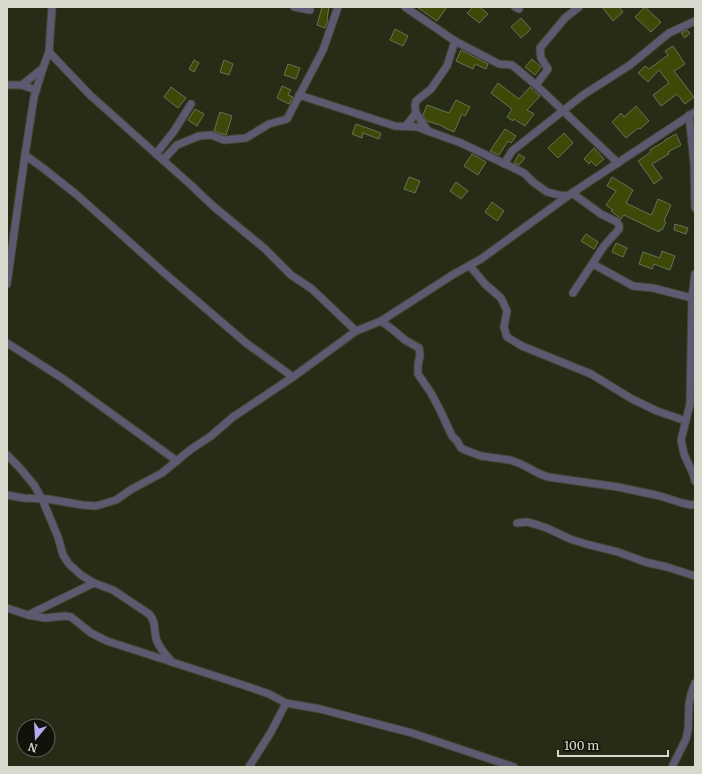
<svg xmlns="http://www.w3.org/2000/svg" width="702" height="774" viewBox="0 0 702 774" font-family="Merriweather,serif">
<rect width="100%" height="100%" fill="#262c16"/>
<g fill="#3d4906" stroke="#697057">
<polygon points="322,7 329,7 327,19 328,20 325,28 317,25"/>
<polygon points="417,7 447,7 437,21"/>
<polygon points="473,7 480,7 488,14 479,23 467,13"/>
<polygon points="602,7 619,7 623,12 613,21"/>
<polygon points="645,7 661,22 651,32 635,17"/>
<polygon points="521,18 531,29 521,38 511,27"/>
<polygon points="395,29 408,36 403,46 390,40"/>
<polygon points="687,30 690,33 685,38 681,33"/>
<polygon points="673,46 685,64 674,71 694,97 685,104 677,94 661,106 653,95 669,83 659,70 648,82 638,73 645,66 649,69 668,55 665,51"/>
<polygon points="461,50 488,64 486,69 475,64 473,69 456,61"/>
<polygon points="532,59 541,67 535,75 525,67"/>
<polygon points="194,60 199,63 194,72 189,69"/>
<polygon points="224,60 233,64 229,75 220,72"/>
<polygon points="288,64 300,68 296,79 284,75"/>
<polygon points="498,83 519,99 530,87 540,96 527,110 534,114 525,126 514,119 513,121 507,117 512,109 491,93"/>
<polygon points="282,86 291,90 288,95 293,97 289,104 277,98"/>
<polygon points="171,87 186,98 178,108 164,97"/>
<polygon points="456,100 470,107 465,116 462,114 454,132 443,127 443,126 427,121 423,115 427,105 449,113"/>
<polygon points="636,106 649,121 640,129 638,128 626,138 612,122 621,113 624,117"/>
<polygon points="195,109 204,114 197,126 188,120"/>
<polygon points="220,112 232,116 226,135 214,131"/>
<polygon points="356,124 381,133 379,139 363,133 362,138 352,134"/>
<polygon points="505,129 516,136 511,143 508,141 499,155 490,151"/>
<polygon points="564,133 573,143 558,158 548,148"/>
<polygon points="676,134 681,145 668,152 669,154 652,164 662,178 654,184 649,176 638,161 651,152 650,150 665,141 665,140"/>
<polygon points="594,148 604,159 596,166 591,161 589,164 584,159"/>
<polygon points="472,154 486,162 478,175 464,166"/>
<polygon points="519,154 525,158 519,165 514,163"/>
<polygon points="409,177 420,181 415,193 404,189"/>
<polygon points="612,177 633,190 626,203 651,215 651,214 652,214 658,199 671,205 664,221 666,222 662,230 660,229 659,232 624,215 621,219 611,211 613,210 606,205 616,191 607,186"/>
<polygon points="456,182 468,191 461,199 450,191"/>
<polygon points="492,202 504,211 497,221 485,212"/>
<polygon points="675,224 688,228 686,234 674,230"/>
<polygon points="586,234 598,242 594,249 581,241"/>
<polygon points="616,243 627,248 623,257 612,252"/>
<polygon points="662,251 675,256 670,270 654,264 652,269 639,264 643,252 660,258"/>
</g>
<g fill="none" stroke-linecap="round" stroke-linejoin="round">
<g stroke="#424833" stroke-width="9">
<g id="minor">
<polyline points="294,7 310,10"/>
<polyline points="405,7 455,41 499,64 512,65 536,85 618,163"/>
<polyline points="515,7 519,9"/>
<polyline points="49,52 90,95 192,186 213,206 264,248 291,275 312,289 356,331"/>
<polyline points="7,85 22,85 36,90"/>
<polyline points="22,85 43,68"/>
<polyline points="536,85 548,69 541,58 540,48 565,18 579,7"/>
<polyline points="299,95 395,126 417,127 461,143 524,173 533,182 547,192 559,195 568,196"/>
<polyline points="689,115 694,163 695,208"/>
<polyline points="406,126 416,113"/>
<polyline points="428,131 416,113 415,106 416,101 431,89 447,66 455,41"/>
<polyline points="156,154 174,131 191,104"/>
<polyline points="25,155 43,168 77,195 162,271 246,343 293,377"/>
<polyline points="163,160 177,145 199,136 211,135 224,140 246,138 269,124 287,119 323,50 338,7"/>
<polyline points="504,164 512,151 583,95 630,65 669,33 695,21"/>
<polyline points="572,193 601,214 617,222 619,225 619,229 604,246 573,293"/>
<polyline points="593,264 633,286 653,288 692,298"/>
<polyline points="470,266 485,284 501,298 507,311 504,327 507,337 522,346 591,374 632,399 657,411 686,421"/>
<polyline points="695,274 692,298 690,404 681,440 684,454 693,474 695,481"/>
<polyline points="7,284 25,155 34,97 43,68 49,52 52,7"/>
<polyline points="381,321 392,329 405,340 419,348 420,355 418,365 418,374 431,393 440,410 452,436 457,441 461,448 465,450 481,456 510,460 521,464 540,474 548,477 618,487 660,496 682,503 691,505 695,504"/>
<polyline points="7,343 62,378 177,461"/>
<path d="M7,455L19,467L34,485L42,499L58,537L63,555L69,564L81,575L94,583L113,590L149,614C157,622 153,631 157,641C160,649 166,655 172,662"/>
<polyline points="7,495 23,498 48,499 82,505 96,506 116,500 132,489 162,473 190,450 211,436 233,417 293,377 356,331 381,321 454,274 481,259 572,193 695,112"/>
<polyline points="517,523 527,522 538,525 549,529 570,539 586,544 618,552 645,562 667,567 695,576"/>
<polyline points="7,608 28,615 45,618 65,616 71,617 91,633 107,641 249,687 269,694 286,703 320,709 412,733 514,767"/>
<polyline points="28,615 94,583"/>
<polyline points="249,767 271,732 286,703"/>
<polyline points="672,767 686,739 688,730 689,704 691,694 695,683"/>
</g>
</g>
<use href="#minor" stroke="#5e5971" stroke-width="7"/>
</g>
<rect width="702" height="774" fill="none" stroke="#d6dacc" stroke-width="16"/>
<g transform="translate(36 738) rotate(198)"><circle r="19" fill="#101309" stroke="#5f6357"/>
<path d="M0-3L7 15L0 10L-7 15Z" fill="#bca9f5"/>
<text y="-6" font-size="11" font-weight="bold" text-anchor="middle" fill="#d6dacc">N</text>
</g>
<path d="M558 750v6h110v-6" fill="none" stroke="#d6dacc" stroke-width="2"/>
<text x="564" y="750" font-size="12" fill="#d6dacc" stroke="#101309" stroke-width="3" paint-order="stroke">100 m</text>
</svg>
